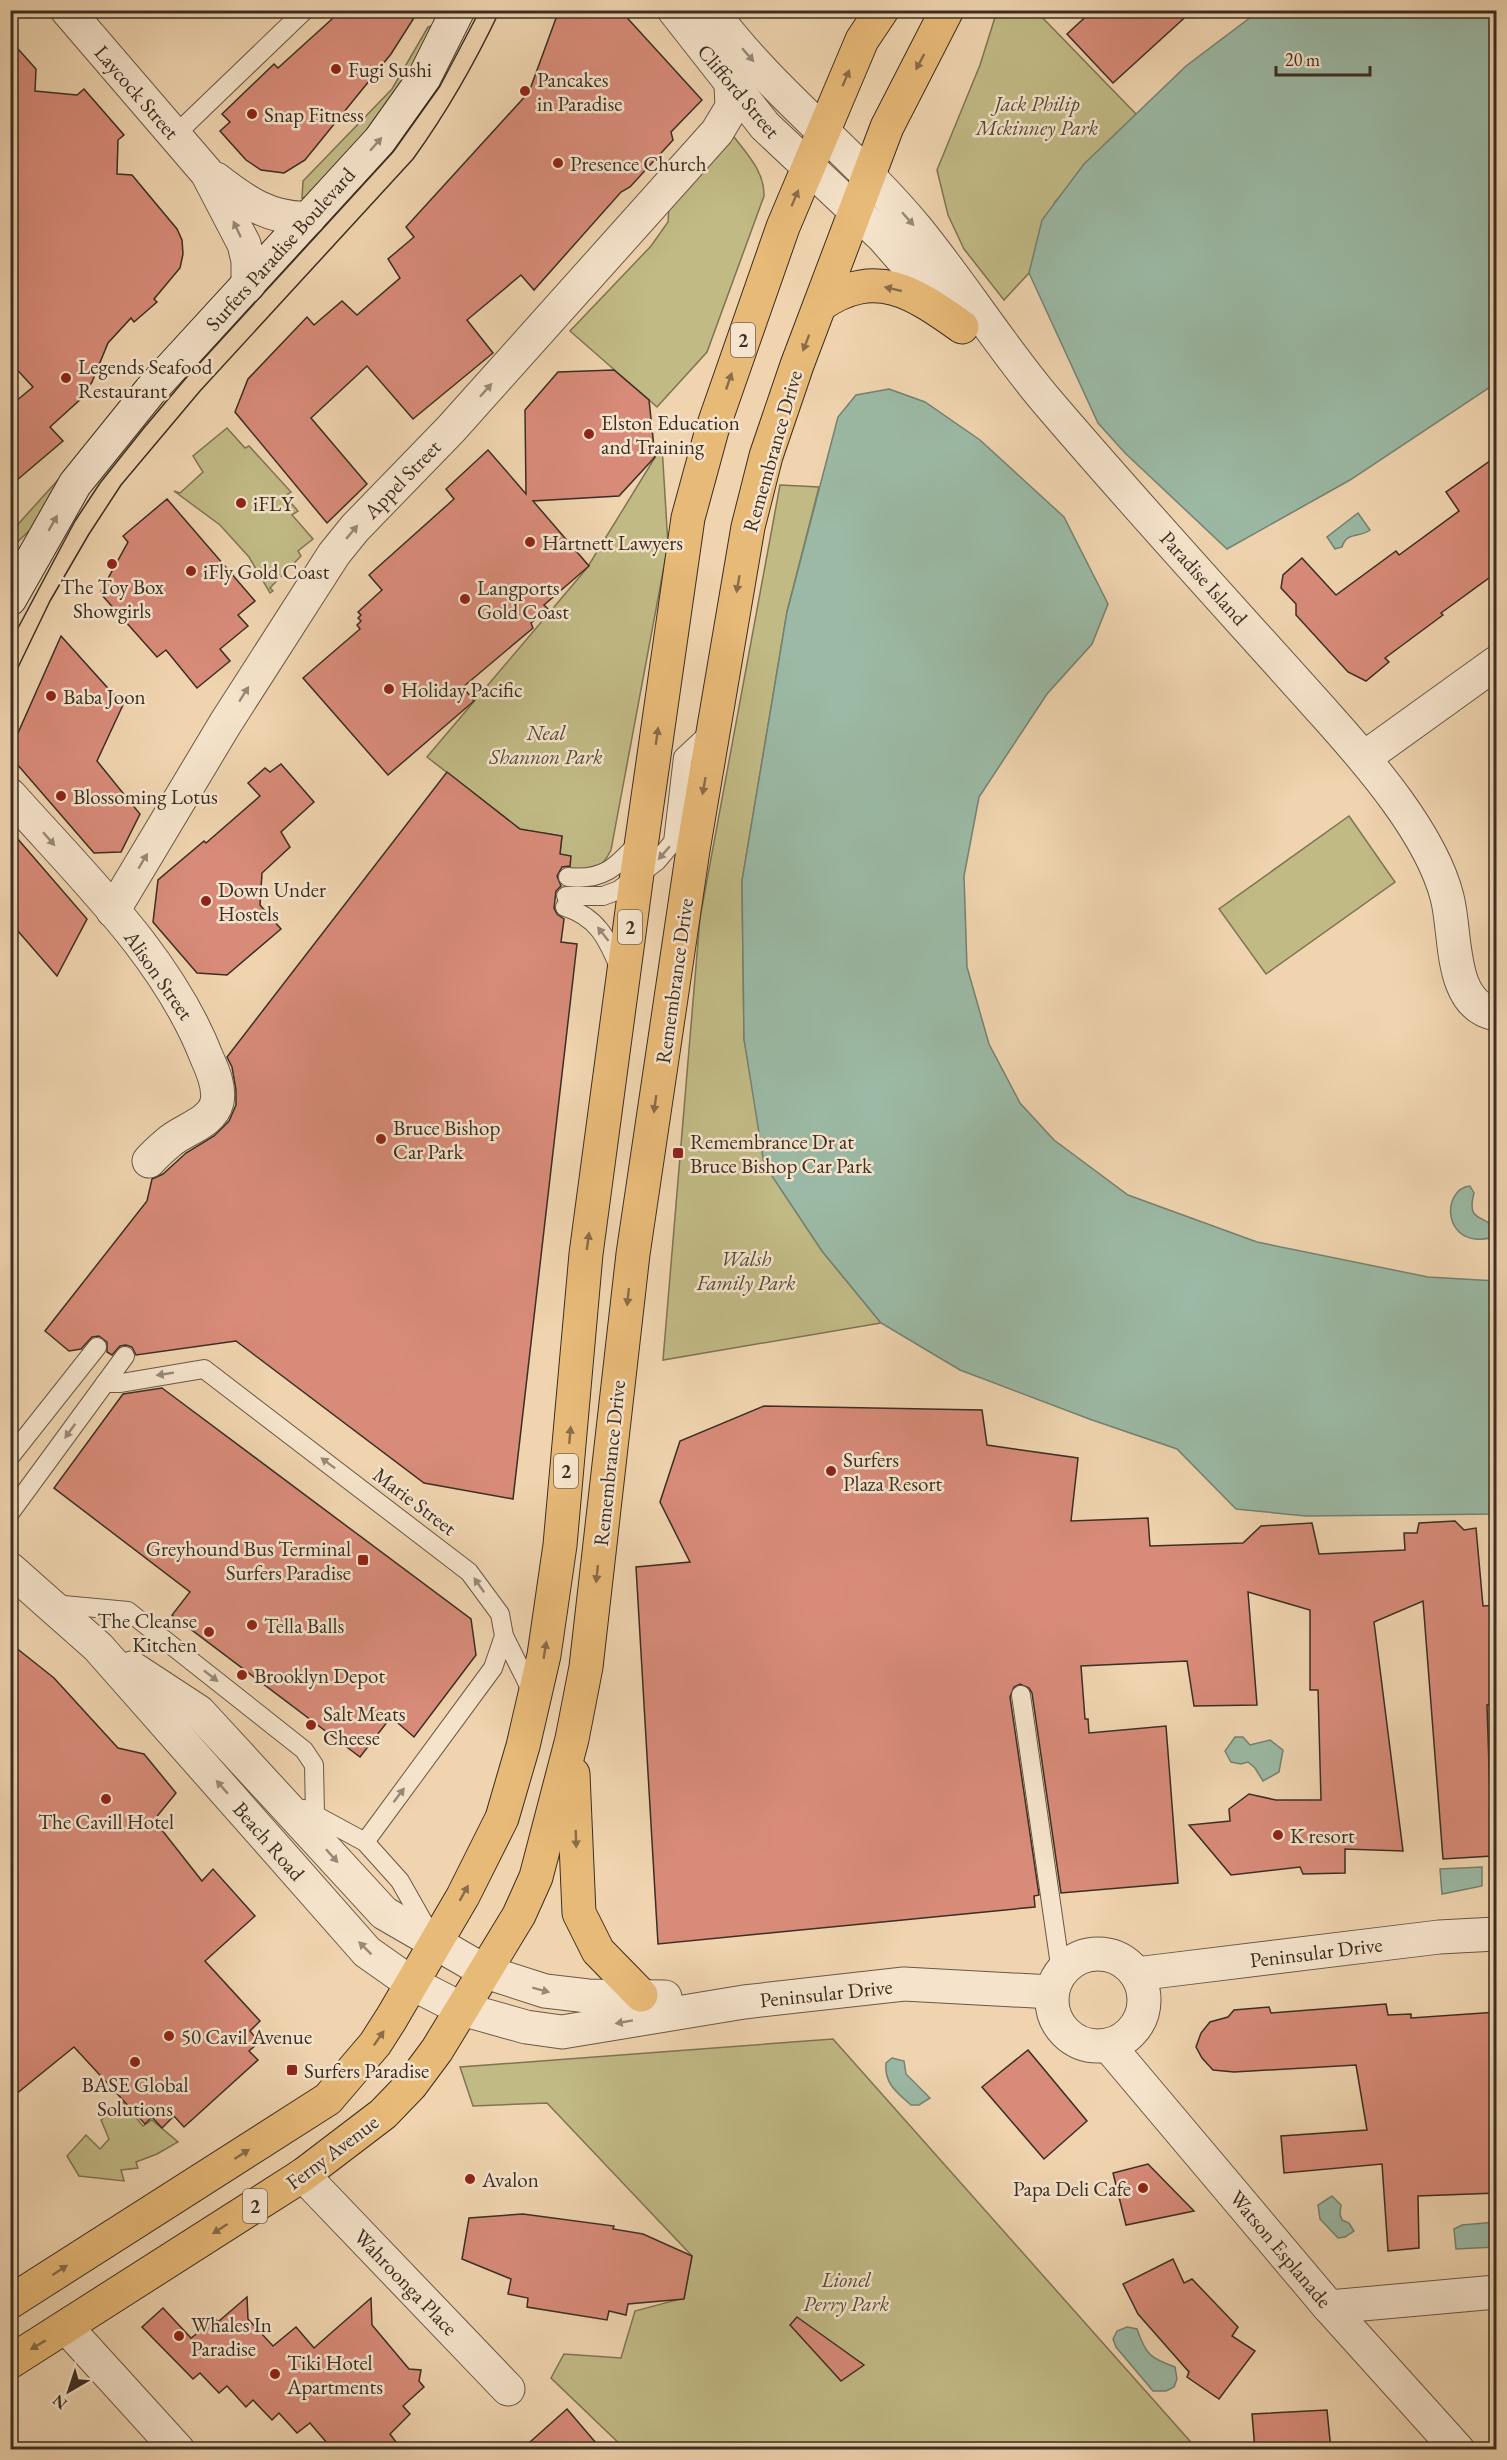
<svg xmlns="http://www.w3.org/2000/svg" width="1507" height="2460" viewBox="0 0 1507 2460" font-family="'EB Garamond',serif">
<rect width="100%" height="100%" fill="#efd4af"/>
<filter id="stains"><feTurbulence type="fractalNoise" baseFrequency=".00333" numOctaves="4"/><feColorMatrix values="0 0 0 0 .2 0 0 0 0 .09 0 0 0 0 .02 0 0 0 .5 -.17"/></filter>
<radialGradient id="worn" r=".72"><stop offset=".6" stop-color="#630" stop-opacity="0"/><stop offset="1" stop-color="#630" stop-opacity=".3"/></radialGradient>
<g fill="#c1ba85" stroke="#7e7454" stroke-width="1.5">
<polygon points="997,11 1036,11 1136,114 1055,202 1029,273 1004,300 964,249 948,215 937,170 980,65"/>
<polygon points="443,23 415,73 315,195 302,198 303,181 392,89 428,27"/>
<path d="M731,133C745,152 765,171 764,196L707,352L657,407L570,331L651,246L668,222L669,206Z"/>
<polygon points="227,428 245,448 249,446 291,492 285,496 298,511 292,515 313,539 298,551 301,556 270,588 273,591 270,593 249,557 220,525 174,491 180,493 203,472 193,456"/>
<path d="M662,446L668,545L611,850C601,871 591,873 570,868V856L560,854L562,836L544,833L534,840L427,757L587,568Z"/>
<polygon points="66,471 30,530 11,548 11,532"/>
<polygon points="780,485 819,487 787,612 742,881 744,1039 767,1168 822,1251 881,1323 663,1360 700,918"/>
<polygon points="1349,816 1395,882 1266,974 1219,909"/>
<polygon points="833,2039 1197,2449 625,2449 551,2378 564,2354 621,2358 635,2311 684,2298 692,2256 547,2103 473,2106 460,2067"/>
<polygon points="123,2102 143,2126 152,2120 178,2142 157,2154 136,2162 138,2168 121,2170 124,2181 79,2176 67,2156 86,2135 100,2149 109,2139 101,2120"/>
</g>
<g fill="#9bb9a5" stroke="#758171" stroke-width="1.5">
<polygon points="1259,11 1496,11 1496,383 1350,480 1227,549 1125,453 1098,423 1029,273 1042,220 1084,164 1186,66"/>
<polygon points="889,389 925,402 980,440 1064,517 1108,604 1092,644 1047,694 979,797 964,876 967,967 989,1044 1020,1103 1054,1140 1128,1195 1257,1242 1428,1277 1496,1281 1496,1514 1306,1516 1236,1509 1177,1449 1092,1420 960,1370 881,1323 822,1251 764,1164 744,1039 742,881 787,612 838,417 856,395"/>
<path d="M1358,513L1370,530C1360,538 1347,531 1342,547L1335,549L1327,537Z"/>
<path d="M1470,1186L1474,1193C1465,1225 1488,1213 1496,1232L1490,1238C1442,1248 1441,1189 1470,1186Z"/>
<polygon points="1235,1737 1243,1737 1250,1745 1270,1740 1283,1750 1279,1772 1263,1781 1255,1768 1248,1762 1241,1764 1231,1762 1225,1751"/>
<polygon points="1482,1867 1482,1886 1442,1894 1440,1869"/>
<path d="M892,2058L904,2061L906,2074L930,2098L919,2105H911C896,2092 884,2083 886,2063Z"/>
<polygon points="1332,2196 1341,2205 1340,2214 1342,2220 1349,2223 1354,2231 1345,2237 1338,2238 1320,2219 1318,2205"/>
<polygon points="1496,2222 1496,2247 1456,2249 1454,2229 1462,2225"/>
<path d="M1127,2327L1137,2329C1146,2355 1150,2358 1175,2367L1177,2379L1174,2387L1166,2391H1153L1116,2347L1113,2339L1117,2331Z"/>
</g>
<g fill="#d88b79" stroke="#3b2e23" stroke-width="1.5">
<polygon points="332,10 419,10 391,54 305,160 284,173 261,170 246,160 220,131 230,122 222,114 274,64 278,68 332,19"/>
<polygon points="559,10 620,10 702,100 671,132 673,140 630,187 621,192 534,290 521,275 467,320 493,353 413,419 367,366 311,418 367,484 327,523 235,412 248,379 307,317 314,325 342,301 357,315 400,278 388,259 414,237 406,227 529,92"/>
<polygon points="1093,10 1193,10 1113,83 1067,34"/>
<polygon points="10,40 36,69 35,91 77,95 84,89 124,135 118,140 117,174 132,175 177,229 182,240 183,254 180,268 154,299 157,302 134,322 131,318 108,343 92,382 83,397 50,427 63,441 10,486 10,406 33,387 10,362"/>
<polygon points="614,370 649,400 655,457 619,496 533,501 589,566 544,605 548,609 531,623 533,628 463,687 474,701 388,775 303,678 360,629 357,625 361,621 358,618 361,615 358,612 382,590 369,575 454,499 446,489 488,450 526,494 525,410 558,372"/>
<polygon points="1497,456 1497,572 1441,613 1443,615 1385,658 1389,662 1366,681 1348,672 1296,615 1296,604 1281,588 1283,575 1302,558 1336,595 1396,551 1399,555 1459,511 1446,492"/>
<polygon points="167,499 255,601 238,615 248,626 220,649 230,661 197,688 166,650 157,657 100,593 128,542 123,536"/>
<polygon points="61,636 123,705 97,761 140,814 121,852 94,853 10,756 10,751"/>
<polygon points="281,764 314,802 281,832 290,847 262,873 260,905 281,929 227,975 197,973 153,922 158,880 204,841 206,843 260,796 248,783 265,768 270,772"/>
<polygon points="447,772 520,829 562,836 560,854 571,856 570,866 562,867 557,876 561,886 556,891 554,908 557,914 564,919 561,942 577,944 513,1499 424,1483 236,1341 136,1355 132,1347 126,1345 120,1346 112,1355 107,1352 107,1342 99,1336 92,1337 81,1349 69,1351 45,1331 147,1201 152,1179 163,1174 186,1153 214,1136 229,1121 236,1105 236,1090 232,1067 227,1057"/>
<polygon points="10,830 87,919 57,976 10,922"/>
<polygon points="162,1388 471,1619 476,1655 414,1737 391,1717 360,1757 172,1615 190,1592 54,1488 123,1394"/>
<polygon points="764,1406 982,1410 987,1445 1078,1458 1071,1521 1148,1518 1150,1546 1243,1543 1261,1526 1312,1523 1319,1554 1405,1550 1404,1533 1417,1533 1419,1523 1455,1521 1464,1530 1476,1528 1483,1606 1497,1605 1497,1704 1487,1705 1492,1856 1443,1859 1423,1601 1374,1622 1403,1851 1345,1849 1345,1873 1303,1874 1300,1867 1231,1875 1189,1825 1230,1821 1229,1809 1249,1794 1276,1800 1321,1800 1318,1690 1310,1690 1310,1610 1248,1592 1257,1705 1194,1706 1187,1661 1081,1666 1085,1719 1088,1719 1089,1733 1166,1726 1178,1883 1061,1893 1032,1693 1029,1688 1020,1684 1014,1687 1010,1697 1039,1895 1034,1896 1035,1907 658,1944 636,1567 690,1562 660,1502 680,1441"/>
<polygon points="10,1643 54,1678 118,1748 144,1754 176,1793 154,1820 202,1881 213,1869 255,1916 205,1961 260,2021 250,2031 259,2042 249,2051 258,2060 184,2127 174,2116 162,2128 152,2117 145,2124 74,2047 10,2099"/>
<polygon points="1386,2004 1388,2015 1411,2014 1411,2018 1497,2012 1497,2193 1418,2196 1419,2248 1388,2251 1382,2164 1284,2173 1281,2136 1367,2130 1356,2065 1234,2072 1213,2070 1202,2058 1196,2047 1201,2033 1210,2022 1228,2017 1234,2010 1269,2007 1271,2013"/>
<polygon points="1028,2050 1087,2121 1044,2159 982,2087"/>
<polygon points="1148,2164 1194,2211 1126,2225 1113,2173"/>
<polygon points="523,2214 614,2226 613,2229 643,2234 692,2256 684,2299 628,2304 626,2315 609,2311 607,2320 527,2307 528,2298 508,2294 511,2279 462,2259 469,2218"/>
<polygon points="1173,2259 1184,2283 1192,2279 1238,2327 1232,2336 1255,2351 1219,2399 1187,2377 1189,2372 1138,2314 1123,2284"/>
<polygon points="247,2297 248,2319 273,2346 296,2327 314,2348 371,2298 372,2325 409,2369 421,2370 419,2381 424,2387 403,2406 410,2414 390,2434 402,2450 333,2450 310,2423 297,2433 279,2413 272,2420 253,2400 246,2407 227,2386 219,2393 200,2373 193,2379 142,2327 163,2308 191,2338 215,2320 219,2321"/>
<polygon points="797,2317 864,2365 841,2381 790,2325"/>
<polygon points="567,2409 602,2450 521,2450"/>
<polygon points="1327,2410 1331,2450 1255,2450 1252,2414"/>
</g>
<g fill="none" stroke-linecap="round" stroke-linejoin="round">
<g stroke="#685846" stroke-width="20">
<g id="lane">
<polyline points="175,135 305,10"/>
<path d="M568,877C603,881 616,867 638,843"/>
<polyline points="566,896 603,896 619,890 657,861 673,842 683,757 712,730"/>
<path d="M565,907C597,917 607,938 619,967"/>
<polyline points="105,1383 121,1383 204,1369 469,1572 500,1614 504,1636 493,1668 365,1842"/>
<polyline points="10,1457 97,1347"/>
<polyline points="10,1513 125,1356"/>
<polyline points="53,1604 128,1611 304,1750 314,1765 315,1814"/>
<polyline points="504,1636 533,1694"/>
<polyline points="1021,1695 1061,1972"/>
<polyline points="304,1809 365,1842 400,1881 430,1934"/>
</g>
</g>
<g stroke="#685846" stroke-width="35">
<g id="street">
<polyline points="67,10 207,173 244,244 248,261 248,286"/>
<polyline points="674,10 765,126 883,237 953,317"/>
<path d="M711,10C770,91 852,151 916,228C961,283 999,344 1045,399C1136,506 1232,610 1326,715C1369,763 1431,834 1447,897C1457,934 1448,1005 1496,1014"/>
<path d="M216,179C244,201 271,220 309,218"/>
<polyline points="1364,758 1496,663"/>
<path d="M10,795C81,875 168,957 207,1058C213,1071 220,1087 217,1102C212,1123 184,1129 169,1142C162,1148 155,1154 149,1161"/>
<polyline points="113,911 225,724 334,554 355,528 451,429 717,132 732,107 731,85"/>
<polyline points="10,1569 98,1647 367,1952 411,1983 462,2009 526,2027 562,2032 744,2002 904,1984 1052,1992"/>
<polyline points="132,1668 199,1712 384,1913 486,1972 545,1991 588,1996 665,1997"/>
<circle cx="1098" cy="2000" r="46"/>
<polyline points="1136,1974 1439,1937 1496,1934"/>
<polyline points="1108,2045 1329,2307 1458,2450"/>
<polyline points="303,2175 508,2389"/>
<polyline points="1329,2307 1496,2292"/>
<polyline points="67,2328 178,2450"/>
</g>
</g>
<g stroke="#3b2e23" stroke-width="35">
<polyline id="secondary" points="10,599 75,484 150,391 380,140 424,78 458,10"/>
</g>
<g stroke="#3b2e23" stroke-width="35">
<g id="highway">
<path d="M820,305C876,266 914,293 962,327"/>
<polyline points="573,1774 579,1913 598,1951 641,1995"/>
<polyline points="10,2302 328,2099 375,2044 391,2019 463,1896 502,1818 523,1746 544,1655 560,1545 586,1254 636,881 688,518 712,430 783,227 862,40 882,10"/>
<polyline points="10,2362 303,2175 383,2114 411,2085 437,2050 519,1915 536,1877 572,1739 586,1667 633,1254 693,850 748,527 766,456 797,365 887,127 947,10"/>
</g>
</g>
<use href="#lane" stroke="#f5e3cb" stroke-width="18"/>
<use href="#street" stroke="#f5e3cb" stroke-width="33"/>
<use href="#secondary" stroke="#f5e3cb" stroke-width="33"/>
<use href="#highway" stroke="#e8ba78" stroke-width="33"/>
<g stroke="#3b2e23" stroke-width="1.5">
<polyline points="10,643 75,521 100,483 143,429 186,378 393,152 440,86 480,10"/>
<path d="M10,684L50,601L89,534L121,485L200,391L413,159C447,112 475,63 500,10"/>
</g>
</g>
<defs><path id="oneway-solid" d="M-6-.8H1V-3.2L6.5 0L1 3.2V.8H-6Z" transform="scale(1.5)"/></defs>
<g fill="#988877">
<use href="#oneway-solid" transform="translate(748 55) rotate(49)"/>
<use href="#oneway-solid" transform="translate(376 144) rotate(-49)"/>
<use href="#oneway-solid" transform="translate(908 219) rotate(48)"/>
<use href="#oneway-solid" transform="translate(237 229) rotate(-115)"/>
<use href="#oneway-solid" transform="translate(486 390) rotate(-48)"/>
<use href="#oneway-solid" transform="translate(53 523) rotate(-60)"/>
<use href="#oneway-solid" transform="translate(352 532) rotate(-50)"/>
<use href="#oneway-solid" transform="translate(244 694) rotate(-58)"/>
<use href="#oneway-solid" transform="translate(49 839) rotate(49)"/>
<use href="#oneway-solid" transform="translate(664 853) rotate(131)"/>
<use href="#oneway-solid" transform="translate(143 861) rotate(-59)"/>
<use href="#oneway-solid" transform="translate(603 934) rotate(-128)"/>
<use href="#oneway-solid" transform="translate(165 1374) rotate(171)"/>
<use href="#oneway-solid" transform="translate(70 1431) rotate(126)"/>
<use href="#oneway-solid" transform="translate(328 1463) rotate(-143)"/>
<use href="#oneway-solid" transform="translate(479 1585) rotate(-125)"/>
<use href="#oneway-solid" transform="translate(211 1676) rotate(38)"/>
<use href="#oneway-solid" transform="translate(222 1787) rotate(-131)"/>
<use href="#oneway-solid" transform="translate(399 1795) rotate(-53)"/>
<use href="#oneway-solid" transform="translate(332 1856) rotate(48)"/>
<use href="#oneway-solid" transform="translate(365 1948) rotate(-135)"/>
<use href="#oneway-solid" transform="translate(541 1990) rotate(15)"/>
<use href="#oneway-solid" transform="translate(624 2022) rotate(170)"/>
</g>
<g fill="#896d49">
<use href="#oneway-solid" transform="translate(920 62) rotate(118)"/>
<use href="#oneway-solid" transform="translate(846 78) rotate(-67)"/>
<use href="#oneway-solid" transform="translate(795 198) rotate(-67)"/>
<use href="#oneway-solid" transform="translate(893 289) rotate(-167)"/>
<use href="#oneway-solid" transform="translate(806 343) rotate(111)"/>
<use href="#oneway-solid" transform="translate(729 381) rotate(-71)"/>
<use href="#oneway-solid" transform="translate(738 584) rotate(100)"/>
<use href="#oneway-solid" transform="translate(657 736) rotate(-82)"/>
<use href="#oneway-solid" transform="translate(704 786) rotate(100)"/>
<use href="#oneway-solid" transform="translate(655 1104) rotate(98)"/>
<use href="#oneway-solid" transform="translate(588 1241) rotate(-82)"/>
<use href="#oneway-solid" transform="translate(628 1297) rotate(96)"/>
<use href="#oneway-solid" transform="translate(570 1435) rotate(-85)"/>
<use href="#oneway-solid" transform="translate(597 1574) rotate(96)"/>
<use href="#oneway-solid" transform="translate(545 1650) rotate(-81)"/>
<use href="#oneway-solid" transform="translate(576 1839) rotate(88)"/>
<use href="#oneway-solid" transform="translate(464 1893) rotate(-61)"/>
<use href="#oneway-solid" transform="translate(379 2038) rotate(-55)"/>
<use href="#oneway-solid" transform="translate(242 2154) rotate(-33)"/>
<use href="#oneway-solid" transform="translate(220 2229) rotate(147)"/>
<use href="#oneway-solid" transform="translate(60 2270) rotate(-33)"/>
<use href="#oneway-solid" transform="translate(38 2345) rotate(149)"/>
</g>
<g fill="#8f2418" stroke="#f5e3cb" stroke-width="2">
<circle cx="336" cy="69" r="6"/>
<circle cx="525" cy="91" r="6"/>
<circle cx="252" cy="114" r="6"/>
<circle cx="558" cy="163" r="6"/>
<circle cx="66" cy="378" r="6"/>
<circle cx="589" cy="434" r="6"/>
<circle cx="241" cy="503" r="6"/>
<circle cx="530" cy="542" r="6"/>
<circle cx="112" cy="564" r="6"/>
<circle cx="191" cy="571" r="6"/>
<circle cx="465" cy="599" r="6"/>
<circle cx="389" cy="689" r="6"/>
<circle cx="51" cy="696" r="6"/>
<circle cx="61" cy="796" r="6"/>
<circle cx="206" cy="901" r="6"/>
<circle cx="381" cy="1139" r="6"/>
<rect x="672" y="1147" width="12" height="12" rx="3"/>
<circle cx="831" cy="1471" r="6"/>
<rect x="357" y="1554" width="12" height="12" rx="3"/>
<circle cx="252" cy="1625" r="6"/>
<circle cx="209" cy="1632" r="6"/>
<circle cx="242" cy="1675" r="6"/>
<circle cx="311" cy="1725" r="6"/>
<circle cx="106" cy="1799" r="6"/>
<circle cx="1278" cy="1835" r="6"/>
<circle cx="169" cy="2036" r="6"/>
<circle cx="135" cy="2062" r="6"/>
<rect x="286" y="2064" width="12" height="12" rx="3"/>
<circle cx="470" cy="2179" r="6"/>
<circle cx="1143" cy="2188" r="6"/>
<circle cx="179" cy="2336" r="6"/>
<circle cx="275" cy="2374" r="6"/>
</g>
<g text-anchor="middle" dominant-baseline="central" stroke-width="5" stroke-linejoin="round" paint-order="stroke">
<g fill="#f5e3cb" stroke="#736455" stroke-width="1.5">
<rect x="731" y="323" width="24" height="34" rx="4.5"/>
<rect x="618" y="910" width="24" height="34" rx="4.5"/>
<rect x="554" y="1454" width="24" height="34" rx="4.5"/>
<rect x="243" y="2189" width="24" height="34" rx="4.5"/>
</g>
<g font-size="20" font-weight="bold" fill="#3b2e23">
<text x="743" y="340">2</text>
<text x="630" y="927">2</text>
<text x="566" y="1471">2</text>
<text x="255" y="2206">2</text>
</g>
<g font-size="21" fill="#3b2e23" stroke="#f5e3cb" text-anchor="start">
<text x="348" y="69">Fugi Sushi</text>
<text x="537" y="79">Pancakes<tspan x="537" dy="24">in Paradise</tspan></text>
<text x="264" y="114">Snap Fitness</text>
<text x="570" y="163">Presence Church</text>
<text x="78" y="366">Legends Seafood<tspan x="78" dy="24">Restaurant</tspan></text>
<text x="601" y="422">Elston Education<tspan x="601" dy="24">and Training</tspan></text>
<text x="253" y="503">iFLY</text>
<text x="542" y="542">Hartnett Lawyers</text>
<text x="203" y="571">iFly Gold Coast</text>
<text x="112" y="586" text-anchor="middle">The Toy Box<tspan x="112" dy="24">Showgirls</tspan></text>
<text x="477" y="587">Langports<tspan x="477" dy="24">Gold Coast</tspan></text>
<text x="401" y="689">Holiday Pacific</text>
<text x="63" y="696">Baba Joon</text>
<text x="73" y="796">Blossoming Lotus</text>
<text x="218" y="889">Down Under<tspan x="218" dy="24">Hostels</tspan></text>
<text x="393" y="1127">Bruce Bishop<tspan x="393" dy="24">Car Park</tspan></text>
<text x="690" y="1141">Remembrance Dr at<tspan x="690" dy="24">Bruce Bishop Car Park</tspan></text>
<text x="843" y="1459">Surfers<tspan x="843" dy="24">Plaza Resort</tspan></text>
<text x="351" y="1548" text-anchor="end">Greyhound Bus Terminal<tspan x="351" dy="24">Surfers Paradise</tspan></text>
<text x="197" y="1620" text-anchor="end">The Cleanse<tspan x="197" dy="24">Kitchen</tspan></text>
<text x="264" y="1625">Tella Balls</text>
<text x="254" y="1675">Brooklyn Depot</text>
<text x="323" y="1713">Salt Meats<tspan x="323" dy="24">Cheese</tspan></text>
<text x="106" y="1821" text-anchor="middle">The Cavill Hotel</text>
<text x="1290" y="1835">K resort</text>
<text x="181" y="2036">50 Cavil Avenue</text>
<text x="304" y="2070">Surfers Paradise</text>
<text x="135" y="2084" text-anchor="middle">BASE Global<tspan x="135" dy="24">Solutions</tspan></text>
<text x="482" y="2179">Avalon</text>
<text x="1131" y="2188" text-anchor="end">Papa Deli Cafe</text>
<text x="191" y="2324">Whales In<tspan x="191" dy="24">Paradise</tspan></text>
<text x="287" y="2362">Tiki Hotel<tspan x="287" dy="24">Apartments</tspan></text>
</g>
<g font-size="21" fill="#3b2e23" stroke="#f5e3cb">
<text transform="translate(739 91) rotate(50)">Clifford Street</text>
<text transform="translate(137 92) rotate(49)">Laycock Street</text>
<text transform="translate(280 249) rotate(-48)">Surfers Paradise Boulevard</text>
<text transform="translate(772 451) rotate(-74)">Remembrance Drive</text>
<text transform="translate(402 479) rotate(-46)">Appel Street</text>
<text transform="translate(1204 578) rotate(48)">Paradise Island</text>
<text transform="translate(159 975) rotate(55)">Alison Street</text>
<text transform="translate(674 981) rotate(-82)">Remembrance Drive</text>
<text transform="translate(609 1463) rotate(-84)">Remembrance Drive</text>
<text transform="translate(415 1501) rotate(37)">Marie Street</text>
<text transform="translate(269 1841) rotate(49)">Beach Road</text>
<text transform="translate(1316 1952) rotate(-7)">Peninsular Drive</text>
<text transform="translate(826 1993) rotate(-6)">Peninsular Drive</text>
<text transform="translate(332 2152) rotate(-37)">Ferny Avenue</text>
<text transform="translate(1281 2249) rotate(50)">Watson Esplanade</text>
<text transform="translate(406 2282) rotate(46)">Wahroonga Place</text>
</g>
<g font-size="21" font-style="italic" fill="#564a37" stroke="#f5e3cb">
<text x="1037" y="103">Jack Philip<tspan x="1037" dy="24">Mckinney Park</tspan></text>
<text x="546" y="732">Neal<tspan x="546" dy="24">Shannon Park</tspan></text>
<text x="746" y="1258">Walsh<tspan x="746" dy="24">Family Park</tspan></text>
<text x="846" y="2279">Lionel<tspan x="846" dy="24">Perry Park</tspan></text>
</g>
</g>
<rect width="1507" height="2460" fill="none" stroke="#efd4af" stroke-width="36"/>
<rect x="12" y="12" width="1483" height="2436" fill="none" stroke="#3b2e23" stroke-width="3"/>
<rect x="18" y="18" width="1471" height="2424" fill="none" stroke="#3b2e23" stroke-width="1.5"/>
<g transform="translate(69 2391) rotate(219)" stroke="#f5e3cb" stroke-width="4.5" paint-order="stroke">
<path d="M0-4.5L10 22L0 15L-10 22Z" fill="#3b2e23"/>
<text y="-9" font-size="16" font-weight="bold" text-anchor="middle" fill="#3b2e23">N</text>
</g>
<path d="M1276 66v9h94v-9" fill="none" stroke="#3b2e23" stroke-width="3"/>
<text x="1285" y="66" font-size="18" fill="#3b2e23" stroke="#f5e3cb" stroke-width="4.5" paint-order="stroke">20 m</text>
<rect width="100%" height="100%" filter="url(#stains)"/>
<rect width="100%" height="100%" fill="url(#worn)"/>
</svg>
